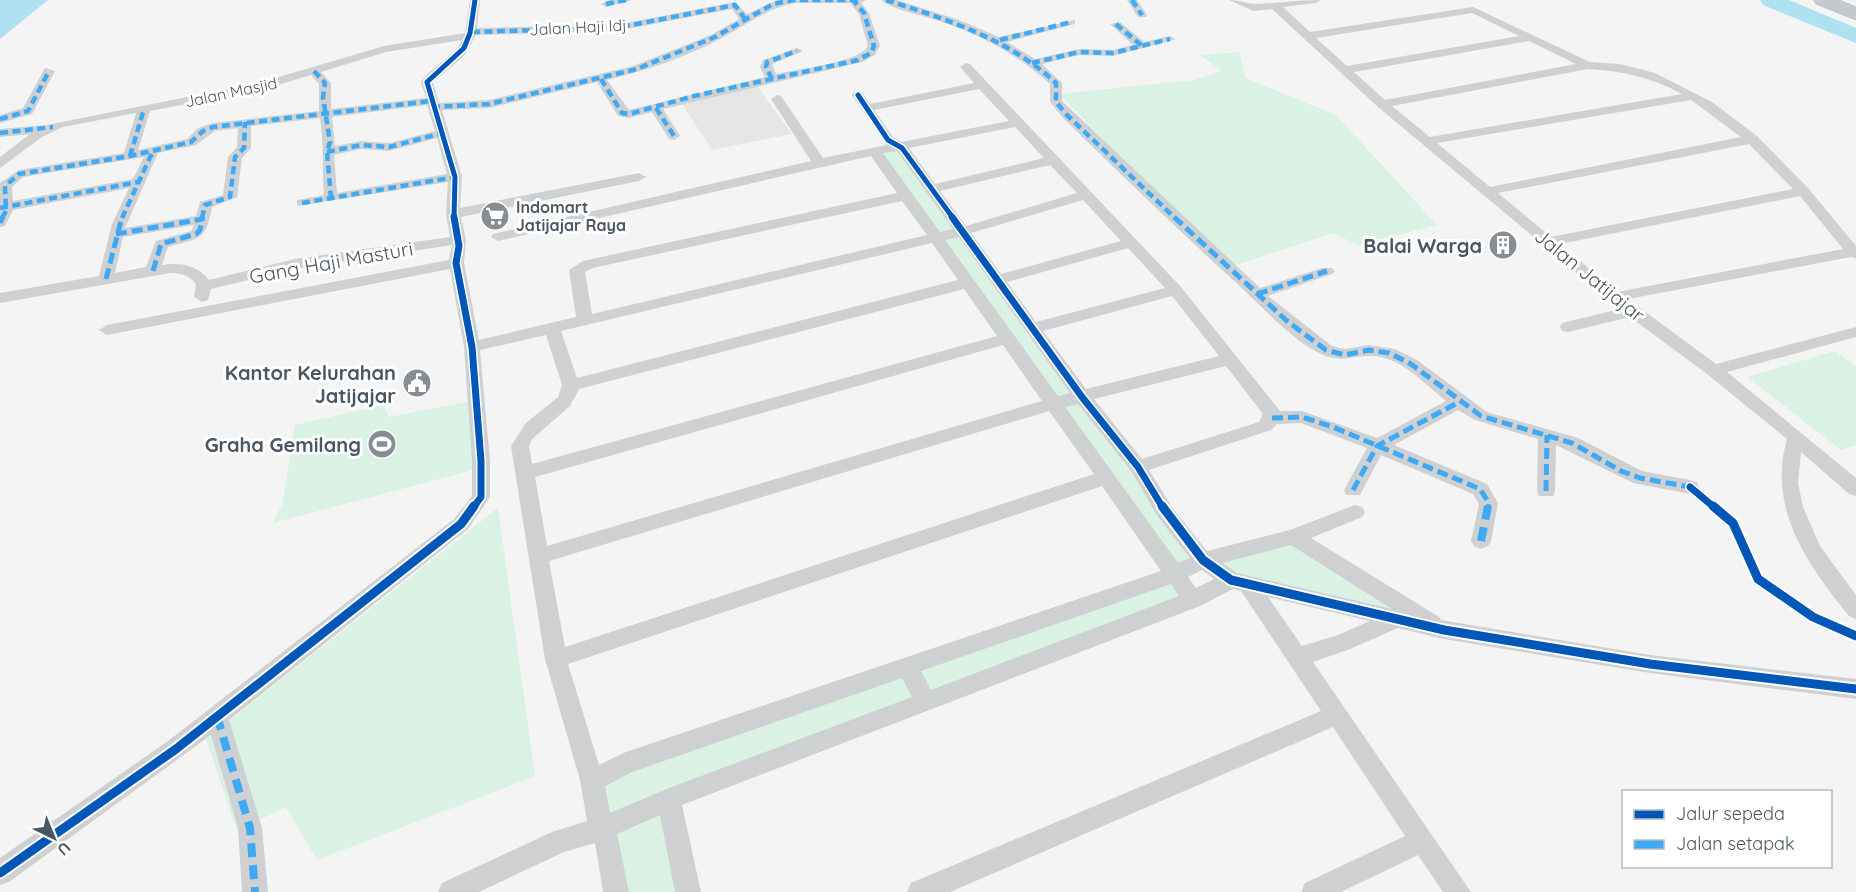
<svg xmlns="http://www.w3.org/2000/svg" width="1856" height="892" viewBox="0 0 1856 892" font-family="Quicksand,sans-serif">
<rect width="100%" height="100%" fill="#f4f4f4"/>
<polygon fill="#e6e5e6" points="755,83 792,134 712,150 680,101"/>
<g fill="#d9f2e3">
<polygon points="1239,52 1245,78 1336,115 1437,225 1358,245 1333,233 1236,265 1169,208 1059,94 1194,80 1222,71 1200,55"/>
<polygon points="888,140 902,148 1203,559 1293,537 1444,630 1249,586 1203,560 1175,575 1193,600 669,799 688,892 616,892 592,780 1174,575 875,152"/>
<polygon points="1835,351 1856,366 1856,445 1841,450 1747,377"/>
<polygon points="472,401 473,470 273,523 283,502 295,425 383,405 389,417"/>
<polygon points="498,508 535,776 317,860 286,807 237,831 206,739"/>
</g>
<polygon fill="#aee2f0" points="0,0 48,0 0,39"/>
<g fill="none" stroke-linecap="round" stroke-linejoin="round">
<polygon fill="#aee2f0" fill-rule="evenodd" points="1760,0 1789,0 1856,28 1856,43 1763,5"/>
<g stroke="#b9bec3" stroke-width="1">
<polygon id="trunk" points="1814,0 1839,0 1856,7 1856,20 1816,4"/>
</g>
<g fill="#ced0d2" fill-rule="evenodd">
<path d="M470,0H480L477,28L616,25L735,2L747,14L777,0H866L861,3L869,13L880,46L875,55L862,62L663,109L680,136L674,140L669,139L652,112L629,118L618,116L597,82L489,108L442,110L462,177L460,208L639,173L646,177L639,181L461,217L466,240L464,263L479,340L576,317L569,270L583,261L897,193L871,156L498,241L491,237L493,234L811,161L771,99L777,95L781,96L823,158L887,145L852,95L854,92H862L870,104L974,83L960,67L966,63L970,64L1181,287L1280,411H1302L1377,438L1446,401C1425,384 1399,355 1370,356C1351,356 1341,363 1321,354C1296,343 1264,309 1244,290C1182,234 1123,176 1063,118L1050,102V84C1018,55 983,36 942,22C926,16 892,10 881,0H897L959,20L999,37L1075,20V24L1007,42L1035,59L1079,49L1113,50L1133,45L1110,24L1120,22L1144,42L1170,36L1176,39L1113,56L1079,55L1042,64L1062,83V101L1260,288L1322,268H1332L1335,271L1332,274L1268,296L1332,346L1345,349L1369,345L1395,349L1417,360L1487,412L1578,438L1642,471L1690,480L1697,482L1699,487L1697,492L1690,494L1633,483L1556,445L1555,491L1553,496H1539L1537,491L1538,439L1475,420L1458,410L1394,445L1487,484L1498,503L1491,541L1488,546L1481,549L1474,546L1471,541L1479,504L1473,494L1381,455L1360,495H1346L1344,490L1367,448L1301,423L1277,424L1271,430L1149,470L1172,507L1207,551L1290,530L1355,505L1362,507L1365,512L1362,517L1311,538L1439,617L1441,620L1650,655L1856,679V699L1650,673L1444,639L1398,628L1350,649L1313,662L1471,892H1443L1418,855L1341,892H1301L1305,883L1405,836L1333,727L950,892H907L911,883L1321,711L1241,591L1233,589L1200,606L682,805L701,892H675L660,815L617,834L629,892H603L595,843L564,852L479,892H438L442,883L552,832L587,821L580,780L545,659L511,446L526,423L558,397L562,385L546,335L480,350L490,461V497L468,529L229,720L262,828L268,892H242L238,828L211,735L9,882L0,885V858L168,741L454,519L472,496V461L464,347L450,269L107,335L99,330L107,325L449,260L452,245L295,269L211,289L208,300L202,302L194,297L196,284C189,275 181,273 170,273L0,303V293L99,276L112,224L129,188L13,210L5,226L0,227V183L19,170L124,153L136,113L63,127L42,137L0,168V157L30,134L0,137V129L47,125L262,82L384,46L465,33ZM794,3H850L859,14L868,46C861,62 794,70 776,74L772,64L803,51L797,48L763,60L760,67L765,77L629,110L607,80C647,70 684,58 720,39C745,26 766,9 794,3ZM732,9L739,19L711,35L633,66L489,100L439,103L433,82L463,57L476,35L616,31ZM462,40C453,58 433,65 421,82L426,98L331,109V83L321,72L386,52ZM311,75L319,84V111L213,123L198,128L187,139L138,150L150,111L264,89ZM979,89L1009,121L901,142L893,137L874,110ZM427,105L435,131L389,143L361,141L335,146L332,117ZM320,118C324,144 322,169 324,195L297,200V206L448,182L446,214L450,237L295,259L209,280C198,265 180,262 162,265L168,247C200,237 205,243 212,207L237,197L242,158L251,148V126ZM1015,127L1044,158L935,184L909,148ZM238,128L237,147L228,157L223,195L200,202L196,216L125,228L158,153L196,145L215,131ZM437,138L447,174L337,193L334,155L361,149L389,151ZM897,151L953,229L940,232L883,153ZM144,157L133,179L13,201L12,187L23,177ZM1050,165L1077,193L966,226L940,191ZM1083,200L1121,241L1001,274L971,233ZM902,201L927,235L592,314L585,272L593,268ZM194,225L191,231L156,241L146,267L115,273L123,237ZM959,237L1070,393L1058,396L945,240ZM932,243L958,280L577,378L561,331ZM1128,248L1165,288L1036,322L1007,282ZM964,289L997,336L532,464L529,446L532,439L570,406L579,389ZM1172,296L1219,356L1086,389L1043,331ZM1003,345L1042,401L547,546L535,477ZM1226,366L1263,414L1259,422L1142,459L1094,399ZM1078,404L1132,472L1158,517L1190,558L1178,563L1065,407ZM1049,411L1094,474L565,647L549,561ZM1102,486L1161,571L626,752L599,765L568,664ZM1291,545L1392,609L1237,573L1222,563ZM1202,570L1214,579L1196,588L1188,577ZM1171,584L1179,596L931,690L921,671ZM1268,597L1370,621L1338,635L1302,646ZM902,678L912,697L669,788L610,813L605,786L632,772Z"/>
<polygon points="610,0 632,0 606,7 601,4"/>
<polygon points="1127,0 1137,0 1147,15 1146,17 1138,17"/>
<path d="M1229,0C1239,0 1249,4 1257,4C1279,3 1300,0 1321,0L1316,3L1283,7L1310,32L1473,7L1590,62L1620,64L1655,73L1712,102L1757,136L1808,188L1856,246V258L1851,257L1628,299L1716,364L1856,327V337L1727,372L1856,478V496L1849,494L1801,452L1798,483L1803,507L1820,546L1856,595V619L1849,616C1807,564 1767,508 1787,439L1707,374L1630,317L1568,332L1562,331L1560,327L1562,323L1620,309L1378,107L1272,9L1253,11ZM1472,13L1519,36L1347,66L1316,38ZM1529,41L1576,64L1385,100L1354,72ZM1588,69C1621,71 1652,77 1682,94L1430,137L1392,106ZM1691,100L1741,137L1490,187L1437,143ZM1749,144L1793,189L1551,237L1498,193ZM1800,196L1843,249L1617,292L1560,244Z"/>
<polygon points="45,68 55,71 32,114 0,123 0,115 23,108"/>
</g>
<use href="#trunk" fill="#c4c9cd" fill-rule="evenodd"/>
<g stroke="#3fa9f5" stroke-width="4.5" stroke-dasharray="8 4.5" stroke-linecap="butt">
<path d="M886,0C948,20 1007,38 1056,83V102L1067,115L1175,218"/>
<polyline points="1132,0 1142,15"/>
<polyline points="606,4 627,0"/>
<polyline points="1116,24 1142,46"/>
<polyline points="472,32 616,28 735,5 745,19"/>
<polyline points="1000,40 1071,22"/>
<polyline points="1032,63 1079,52 1113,53 1170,39"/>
<polyline points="314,71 325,83 323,97 330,142 327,152 331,198"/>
<polyline points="601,79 622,113 629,114 694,96 858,60 871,53 874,46 864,13 854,1"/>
<polyline points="772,79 766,67 767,62 797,51"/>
<polyline points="432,107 489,104 637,69 715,37 773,4 794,0 861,0"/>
<polyline points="656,108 674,136"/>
<polyline points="0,119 28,111 49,71"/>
<polyline points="0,133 53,127"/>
<polyline points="327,152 361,145 389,147 443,133"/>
<polyline points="130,156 144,109"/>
<polyline points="302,203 455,177"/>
<polyline points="0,208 138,182"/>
<polyline points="2,218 6,211 5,186 19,174 130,156 191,142 203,131 213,127 431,101"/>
<polyline points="122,218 153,151"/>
<polyline points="202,218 205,205 230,197 235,157 244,148 245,122"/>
</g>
<g stroke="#3fa9f5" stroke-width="5" stroke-dasharray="11 5" stroke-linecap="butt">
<polyline points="1174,217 1287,321 1326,350 1345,355 1369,350 1389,353 1411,364 1481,416 1572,443 1621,471 1640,478 1690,487"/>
<polyline points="0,223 3,217"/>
<polyline points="116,234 203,219"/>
<polyline points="153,271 161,244 196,234 200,230 203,217"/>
<polyline points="106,279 122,217"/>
<polyline points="1257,294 1327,271"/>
<polyline points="1272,418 1302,417 1333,427 1480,489 1489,503 1488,508"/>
<polyline points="1353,490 1377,446 1459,402"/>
<polyline points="1546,491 1547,435"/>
</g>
<g stroke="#3fa9f5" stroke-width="8" stroke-dasharray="14 8" stroke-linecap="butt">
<polyline points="1481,541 1488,506"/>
<polyline points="217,716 250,828 255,892"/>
</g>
<g stroke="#fff" stroke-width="8">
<g id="cycleway-far2">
<polyline points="858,95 888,140 902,148 953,218"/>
<polyline points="454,218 455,177 427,82 464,48 470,33 475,0"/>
</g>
</g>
<g stroke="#fff" stroke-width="10">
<g id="cycleway-far1">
<polyline points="454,217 459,246 456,263 472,347 481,461 481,497 473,508"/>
<polyline points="952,217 1082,397 1138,467 1163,508"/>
<polyline points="1690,487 1715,508"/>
</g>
</g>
<g stroke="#fff" stroke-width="13">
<g id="cycleway">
<polyline points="1162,506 1203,560 1231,580 1444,630 1650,664 1856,689"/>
<polyline points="1713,506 1733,523 1758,579 1813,617 1856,636"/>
<polyline points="0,873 176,749 461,524 474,506"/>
</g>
</g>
<use href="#cycleway-far2" stroke="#0057b8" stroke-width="5"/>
<use href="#cycleway-far1" stroke="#0057b8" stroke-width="7"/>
<use href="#cycleway" stroke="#0057b8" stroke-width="9"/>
</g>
<defs>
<g id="supermarket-disc" transform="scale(1.5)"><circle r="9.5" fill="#868d94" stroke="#fff"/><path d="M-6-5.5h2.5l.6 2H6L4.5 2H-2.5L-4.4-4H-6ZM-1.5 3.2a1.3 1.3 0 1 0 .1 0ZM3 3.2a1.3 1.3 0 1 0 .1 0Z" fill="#fff"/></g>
<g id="building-disc" transform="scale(1.5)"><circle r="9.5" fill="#868d94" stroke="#fff"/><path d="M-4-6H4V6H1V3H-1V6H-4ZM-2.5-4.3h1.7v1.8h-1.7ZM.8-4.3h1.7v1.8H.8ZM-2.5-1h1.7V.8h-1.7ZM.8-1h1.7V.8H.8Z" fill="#fff"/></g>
<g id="civic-disc" transform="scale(1.5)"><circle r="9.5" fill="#868d94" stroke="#fff"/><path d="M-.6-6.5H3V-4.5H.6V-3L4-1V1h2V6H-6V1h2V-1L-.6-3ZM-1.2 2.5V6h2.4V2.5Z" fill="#fff"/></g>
<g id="stadium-disc" transform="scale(1.5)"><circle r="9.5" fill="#868d94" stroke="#fff"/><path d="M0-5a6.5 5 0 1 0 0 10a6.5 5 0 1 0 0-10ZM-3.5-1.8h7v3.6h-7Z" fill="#fff"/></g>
</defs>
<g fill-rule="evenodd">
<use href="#supermarket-disc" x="495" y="216"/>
<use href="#building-disc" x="1503" y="245"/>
<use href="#civic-disc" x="417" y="383"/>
<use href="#stadium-disc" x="382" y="444"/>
</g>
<g text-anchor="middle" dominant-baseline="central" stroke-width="6" stroke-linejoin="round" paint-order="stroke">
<g font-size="16" fill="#4a5661" stroke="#fff">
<text transform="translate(578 27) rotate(-3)">Jalan Haji Idj</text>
<text transform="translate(231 92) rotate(-12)">Jalan Masjid</text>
</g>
<g font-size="16" font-weight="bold" fill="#4a5661" stroke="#fff" text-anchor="start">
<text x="516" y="207">Indomart<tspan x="516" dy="18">Jatijajar Raya</tspan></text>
</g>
<g font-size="20" font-weight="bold" fill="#4a5661" stroke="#fff" text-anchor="end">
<text x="1482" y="245">Balai Warga</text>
<text x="396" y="372">Kantor Kelurahan<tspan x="396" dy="23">Jatijajar</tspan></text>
<text x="361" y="444">Graha Gemilang</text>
</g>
<g font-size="20" fill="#4a5661" stroke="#fff">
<text transform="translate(331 262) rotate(-10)">Gang Haji Masturi</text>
<text transform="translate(1590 275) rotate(39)">Jalan Jatijajar</text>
</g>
</g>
<rect x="1622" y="790" width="210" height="78" fill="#ffffff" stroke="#b7bbc0" stroke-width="1.5"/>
<rect x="1634" y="810" width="30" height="9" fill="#0057b8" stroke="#b7bbc0" stroke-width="1.5"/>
<text x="1676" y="820" font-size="18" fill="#4a5661">Jalur sepeda</text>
<rect x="1634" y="840" width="30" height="9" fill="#3fa9f5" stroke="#b7bbc0" stroke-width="1.5"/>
<text x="1676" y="850" font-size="18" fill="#4a5661">Jalan setapak</text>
<g transform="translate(54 838) rotate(137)" stroke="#ffffff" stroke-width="4.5" paint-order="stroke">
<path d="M0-4.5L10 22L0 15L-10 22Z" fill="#4a5661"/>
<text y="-9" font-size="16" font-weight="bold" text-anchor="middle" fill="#4a5661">U</text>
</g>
</svg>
